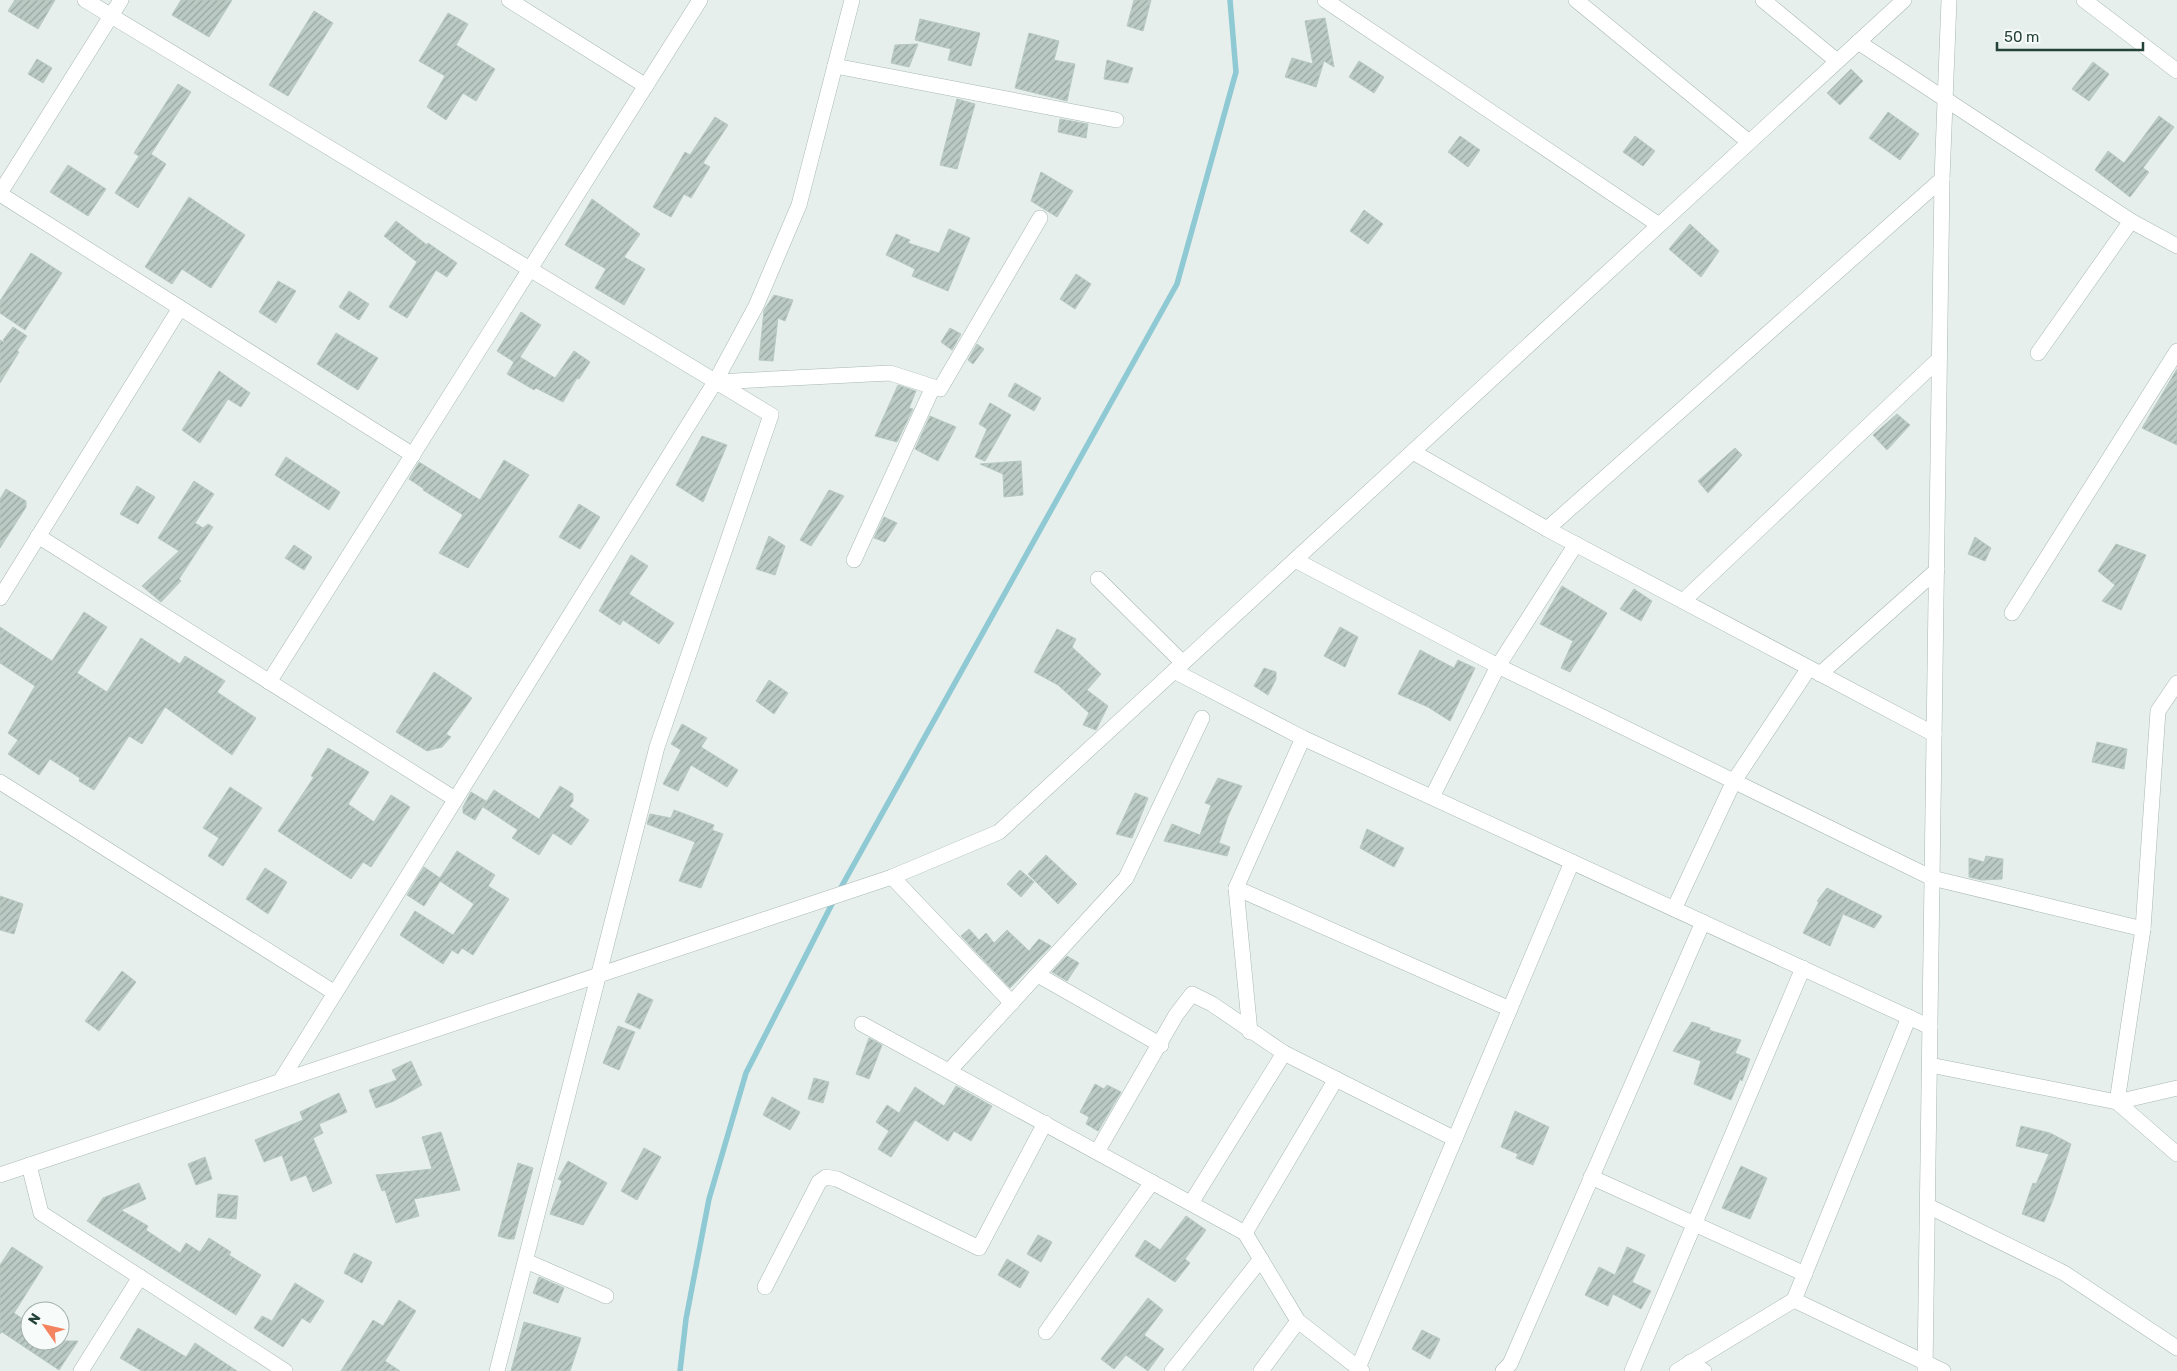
<svg xmlns="http://www.w3.org/2000/svg" width="2177" height="1371" viewBox="0 0 2177 1371" font-family="Rubik,sans-serif">
<defs>
<pattern id="building-hatch" width="6" height="6" patternUnits="userSpaceOnUse" patternTransform="scale(1.25)"><rect width="6" height="6" fill="#bbcac4"/><path d="M-1 1l2-2M0 6l6-6M5 7l2-2" fill="none" stroke="#98a6a0"/></pattern>
</defs>
<rect width="100%" height="100%" fill="#e6efeb"/>
<g fill="none" stroke-linecap="round" stroke-linejoin="round">
<g stroke="#8ec9d4" stroke-width="5.5">
<polyline points="839,891 1177,284 1236,72 1230,0"/>
<polyline points="680,1371 686,1319 709,1199 746,1073 834,900"/>
</g>
</g>
<g fill="url(#building-hatch)" stroke="#b8c9c2">
<polygon points="15,0 55,0 38,29 8,11"/>
<polygon points="181,0 232,0 209,37 172,15"/>
<polygon points="1134,0 1151,0 1143,31 1127,26"/>
<polygon points="314,11 333,23 288,96 269,85"/>
<polygon points="448,13 468,24 456,45 495,69 476,101 463,93 446,120 427,107 445,76 419,61"/>
<polygon points="1325,18 1334,67 1324,61 1316,87 1285,77 1292,58 1313,64 1305,21"/>
<polygon points="920,19 980,33 971,66 948,60 951,49 915,40"/>
<polygon points="1029,33 1059,41 1054,60 1075,64 1067,101 1015,88"/>
<polygon points="918,44 909,67 891,63 895,45"/>
<polygon points="37,59 52,68 43,83 28,74"/>
<polygon points="1107,60 1133,68 1128,83 1104,79"/>
<polygon points="1359,61 1384,77 1374,93 1349,77"/>
<polygon points="2093,62 2109,74 2089,101 2072,89"/>
<polygon points="1851,69 1863,81 1840,105 1827,93"/>
<polygon points="178,84 191,92 151,154 166,164 138,208 115,193 139,156 134,153"/>
<polygon points="957,99 975,104 957,169 940,165"/>
<polygon points="1888,112 1919,134 1900,160 1869,138"/>
<polygon points="2159,116 2174,127 2143,168 2149,172 2130,197 2095,170 2108,151 2124,163"/>
<polygon points="715,117 728,125 703,163 710,167 691,198 684,194 671,217 653,207 685,152 690,155"/>
<polygon points="1060,119 1088,124 1086,138 1058,132"/>
<polygon points="1460,136 1480,150 1468,167 1448,152"/>
<polygon points="1635,136 1655,151 1643,166 1623,152"/>
<polygon points="68,165 106,189 88,216 50,192"/>
<polygon points="1041,172 1073,191 1057,217 1031,201"/>
<polygon points="189,197 245,235 211,288 182,269 172,284 145,267"/>
<polygon points="592,199 640,234 624,257 645,269 624,305 595,288 606,269 565,245"/>
<polygon points="1364,210 1383,224 1368,244 1350,231"/>
<polygon points="396,221 427,245 428,243 457,263 447,277 436,270 407,318 389,307 417,262 384,236"/>
<polygon points="1690,224 1719,251 1701,277 1669,249"/>
<polygon points="949,229 970,238 948,291 912,276 915,269 886,255 896,234 910,240 908,243 939,253"/>
<polygon points="31,253 62,273 25,330 0,313 0,301"/>
<polygon points="1076,274 1091,284 1075,309 1060,299"/>
<polygon points="278,281 296,291 276,323 259,312"/>
<polygon points="349,291 369,304 359,320 339,307"/>
<polygon points="774,295 793,300 785,321 778,318 773,361 759,360 764,310"/>
<polygon points="521,312 541,325 520,357 555,378 574,351 590,362 579,379 577,378 563,402 536,388 534,390 507,374 514,362 497,351"/>
<polygon points="13,327 27,336 17,351 19,352 0,383 0,340 5,343 3,340"/>
<polygon points="950,328 961,334 952,350 941,342"/>
<polygon points="336,333 378,358 358,390 317,364"/>
<polygon points="977,344 984,349 973,364 968,360"/>
<polygon points="2177,369 2177,445 2142,428"/>
<polygon points="219,371 250,393 241,407 228,399 200,443 182,430"/>
<polygon points="1015,383 1041,398 1034,411 1008,396"/>
<polygon points="898,385 916,391 909,408 913,409 897,442 875,436"/>
<polygon points="990,403 1011,415 985,461 975,457 987,429 979,424"/>
<polygon points="1897,414 1910,425 1887,450 1873,435"/>
<polygon points="930,416 956,427 938,461 915,449"/>
<polygon points="702,436 727,445 703,502 676,485"/>
<polygon points="1735,448 1742,455 1708,493 1698,481"/>
<polygon points="286,457 340,492 329,510 275,475"/>
<polygon points="504,460 529,475 468,568 439,553 463,515 423,490 424,489 409,479 419,462 480,500"/>
<polygon points="1021,461 1023,495 1004,497 1003,474 980,464"/>
<polygon points="194,481 214,494 195,523 203,528 208,524 213,527 179,579 181,581 161,602 142,586 179,551 158,538"/>
<polygon points="137,486 155,497 138,524 120,514"/>
<polygon points="6,489 26,501 26,507 0,548 0,499"/>
<polygon points="829,490 844,496 811,546 800,540"/>
<polygon points="579,504 600,517 580,549 559,537"/>
<polygon points="884,517 897,523 885,542 874,538"/>
<polygon points="769,536 785,546 775,575 756,569"/>
<polygon points="1975,537 1991,548 1985,561 1968,554"/>
<polygon points="2116,544 2146,555 2121,610 2102,601 2115,585 2098,571"/>
<polygon points="294,545 312,557 304,570 285,558"/>
<polygon points="631,555 648,566 629,594 674,623 659,644 623,620 620,625 599,611"/>
<polygon points="1562,586 1607,613 1570,672 1561,668 1573,641 1540,624"/>
<polygon points="1634,589 1652,601 1641,621 1620,609"/>
<polygon points="84,612 107,627 77,673 107,692 141,638 180,664 185,656 225,681 217,692 256,718 232,755 165,707 142,744 129,736 94,790 79,781 80,778 50,759 39,775 8,754 18,740 8,733 35,686 0,663 0,627 52,661"/>
<polygon points="1340,627 1358,637 1345,667 1324,656"/>
<polygon points="1057,629 1076,639 1072,647 1101,674 1087,690 1108,706 1096,730 1083,725 1089,713 1058,685 1034,672"/>
<polygon points="1420,650 1454,668 1458,660 1475,668 1450,721 1428,707 1398,694"/>
<polygon points="1264,668 1276,672 1276,679 1268,695 1254,686"/>
<polygon points="434,672 472,698 446,734 451,737 442,747 427,751 396,732"/>
<polygon points="769,680 788,693 774,714 756,701"/>
<polygon points="682,724 707,738 701,747 738,770 727,787 691,765 678,791 663,784 681,750 671,744"/>
<polygon points="2097,742 2127,749 2124,769 2092,762"/>
<polygon points="328,748 369,772 348,804 374,822 391,795 410,807 371,867 363,862 351,879 278,831 314,777 311,776"/>
<polygon points="1218,778 1242,786 1228,816 1219,843 1230,847 1227,856 1164,841 1172,824 1200,835 1211,805 1205,803"/>
<polygon points="560,786 573,794 573,801 569,806 589,820 571,845 553,833 539,855 512,838 518,830 483,807 494,790 539,819"/>
<polygon points="230,787 262,808 223,866 208,856 219,838 203,828"/>
<polygon points="471,792 486,801 475,820 463,813 463,807"/>
<polygon points="1135,793 1148,798 1132,838 1116,834"/>
<polygon points="674,810 714,825 712,830 723,834 701,888 679,881 695,842 647,824 650,814 671,818"/>
<polygon points="1367,829 1404,848 1394,867 1360,848"/>
<polygon points="457,851 495,875 488,886 509,899 473,955 462,948 458,954 452,950 443,964 400,935 415,911 453,935 474,904 440,881 424,906 407,895 424,867 440,878"/>
<polygon points="1046,855 1077,884 1058,904 1028,874"/>
<polygon points="1986,856 2003,859 2002,879 1982,880 1969,877 1969,858 1984,862"/>
<polygon points="265,868 287,882 268,914 246,899"/>
<polygon points="1020,870 1034,882 1021,897 1007,884"/>
<polygon points="1827,888 1882,916 1874,928 1843,914 1830,946 1803,933 1819,902 1817,901"/>
<polygon points="0,896 23,904 14,934 0,930"/>
<polygon points="969,929 979,940 986,933 994,943 1007,930 1029,951 1039,939 1051,946 1010,988 961,936"/>
<polygon points="1067,956 1079,963 1067,981 1052,972"/>
<polygon points="122,971 136,982 99,1031 85,1021"/>
<polygon points="638,993 653,1000 640,1029 625,1022"/>
<polygon points="1692,1022 1710,1028 1709,1030 1741,1040 1735,1053 1750,1059 1742,1081 1740,1079 1731,1100 1694,1084 1701,1061 1673,1051"/>
<polygon points="618,1026 635,1032 619,1070 603,1063"/>
<polygon points="869,1038 882,1045 869,1079 856,1074"/>
<polygon points="411,1061 422,1085 394,1101 376,1108 369,1090 397,1080 392,1070"/>
<polygon points="814,1078 829,1082 823,1103 808,1099"/>
<polygon points="1095,1084 1104,1089 1107,1085 1121,1092 1098,1131 1086,1124 1089,1117 1080,1112"/>
<polygon points="956,1086 992,1106 971,1141 954,1131 948,1141 915,1120 891,1157 878,1149 889,1131 876,1122 887,1105 899,1113 915,1087 944,1106"/>
<polygon points="339,1093 347,1112 319,1124 323,1133 313,1138 332,1183 313,1192 306,1175 291,1181 282,1155 264,1162 255,1140 303,1120 300,1112"/>
<polygon points="772,1097 800,1112 790,1130 763,1115"/>
<polygon points="1515,1111 1549,1127 1533,1165 1516,1158 1518,1154 1501,1147"/>
<polygon points="2021,1126 2050,1133 2071,1144 2054,1197 2044,1222 2022,1214 2033,1183 2036,1184 2049,1154 2016,1146"/>
<polygon points="441,1132 460,1190 414,1199 419,1216 396,1223 385,1190 382,1191 376,1175 432,1169 422,1137"/>
<polygon points="644,1148 661,1157 637,1200 621,1191"/>
<polygon points="205,1157 212,1179 196,1185 188,1164"/>
<polygon points="568,1161 607,1183 583,1225 550,1214 562,1181 558,1179"/>
<polygon points="518,1163 533,1168 514,1239 508,1239 498,1236"/>
<polygon points="1741,1166 1767,1178 1750,1219 1722,1208"/>
<polygon points="139,1183 146,1199 121,1210 148,1226 146,1230 180,1253 186,1243 200,1252 209,1238 231,1252 229,1255 261,1275 236,1315 87,1221 103,1198"/>
<polygon points="218,1194 238,1196 236,1219 216,1217"/>
<polygon points="1186,1216 1206,1230 1185,1259 1190,1263 1175,1282 1135,1256 1145,1240 1160,1250"/>
<polygon points="1038,1235 1052,1242 1041,1262 1027,1254"/>
<polygon points="12,1247 43,1267 14,1313 30,1324 30,1341 78,1341 59,1370 2,1332 0,1334 0,1265"/>
<polygon points="1627,1247 1645,1255 1632,1282 1651,1291 1641,1309 1613,1294 1608,1306 1585,1295 1599,1267 1615,1275"/>
<polygon points="354,1253 372,1262 362,1283 344,1273"/>
<polygon points="1007,1259 1029,1272 1020,1288 998,1275"/>
<polygon points="539,1277 564,1288 558,1303 533,1293"/>
<polygon points="295,1283 324,1301 310,1323 302,1318 283,1347 254,1328 262,1316 272,1321"/>
<polygon points="1148,1298 1163,1310 1144,1335 1164,1349 1148,1371 1126,1355 1114,1369 1101,1359"/>
<polygon points="399,1300 416,1311 385,1361 400,1371 341,1371 373,1320 383,1326"/>
<polygon points="524,1322 581,1338 570,1371 511,1371"/>
<polygon points="138,1328 186,1357 195,1343 237,1371 142,1371 120,1358"/>
<polygon points="1422,1330 1440,1339 1430,1359 1412,1349"/>
</g>
<g fill="none" stroke-linecap="round" stroke-linejoin="round">
<g stroke="#a8b8b2" stroke-width="16">
<g id="minor">
<polyline points="85,0 771,415 657,747 497,1371"/>
<polyline points="509,0 646,86"/>
<polyline points="1325,0 1659,225"/>
<polyline points="1576,0 1749,142"/>
<polyline points="1763,0 1837,61"/>
<polyline points="2084,0 2177,71"/>
<polyline points="1858,42 2131,221 2177,246"/>
<polyline points="835,66 1116,120"/>
<polyline points="0,193 121,0"/>
<polyline points="0,194 413,455"/>
<polyline points="2038,353 2131,221"/>
<polyline points="715,382 890,373 940,389 1040,218"/>
<polyline points="1413,452 1547,529 1934,734"/>
<polyline points="1547,529 1942,179"/>
<polyline points="38,536 455,799"/>
<polyline points="854,560 933,387"/>
<polyline points="1295,560 1498,666 1932,878 2143,929"/>
<polyline points="1098,579 1183,663"/>
<polyline points="0,598 180,308"/>
<polyline points="1683,601 1939,359"/>
<polyline points="2012,613 2177,351"/>
<polyline points="1174,671 1303,738 1930,1027"/>
<polyline points="1820,674 1937,570"/>
<polyline points="269,682 700,0"/>
<polyline points="2177,683 2158,711 2143,929 2117,1102 2177,1154"/>
<polyline points="0,782 335,993"/>
<polyline points="1432,797 1498,666 1576,544"/>
<polyline points="892,877 1012,1003"/>
<polyline points="1236,888 1510,1009"/>
<polyline points="1674,909 1734,781 1809,668"/>
<polyline points="1038,975 1161,1045"/>
<polyline points="862,1024 1245,1233 1298,1321 1362,1371"/>
<polyline points="1250,1032 1236,888 1303,738"/>
<polyline points="1930,1065 2117,1102 2177,1088"/>
<polyline points="949,1071 1126,878 1202,718"/>
<polyline points="281,1080 715,382 756,306 799,205 852,0"/>
<polyline points="1097,1152 1176,1015 1192,994 1212,1004 1284,1053 1455,1139"/>
<polyline points="29,1165 41,1213 285,1371"/>
<polyline points="0,1175 892,877 999,832 1904,0"/>
<polyline points="1591,1177 1805,1274"/>
<polyline points="1191,1203 1284,1053"/>
<polyline points="1928,1206 2064,1273 2177,1348"/>
<polyline points="1245,1233 1336,1079"/>
<polyline points="526,1261 606,1296"/>
<polyline points="765,1287 819,1182 826,1177 837,1179 979,1248 1045,1123"/>
<polyline points="1794,1300 1943,1371"/>
<polyline points="1046,1332 1152,1182"/>
<polyline points="1690,1362 1704,1371"/>
<polyline points="1358,1368 1572,862"/>
<polyline points="81,1371 140,1277"/>
<polyline points="1172,1371 1261,1259"/>
<polyline points="1261,1371 1298,1321"/>
<polyline points="1503,1371 1510,1364 1703,922"/>
<polyline points="1632,1371 1803,968"/>
<polyline points="1677,1371 1794,1300 1909,1017"/>
<polyline points="1925,1371 1942,179 1949,0"/>
</g>
</g>
<use href="#minor" stroke="#fff" stroke-width="15"/>
</g>
<g transform="translate(45 1326) rotate(304)"><circle r="24" fill="#f7fbf9" stroke="#a3b1ad"/>
<path d="M0-4L9 19L0 12L-9 19Z" fill="#f4845f"/>
<text y="-8" font-size="14" font-weight="bold" text-anchor="middle" fill="#24423a">N</text>
</g>
<path d="M1997 42v8h146v-8" fill="none" stroke="#24423a" stroke-width="2.5"/>
<text x="2004" y="42" font-size="15" fill="#24423a" stroke="#f7fbf9" stroke-width="4" paint-order="stroke">50 m</text>
</svg>
